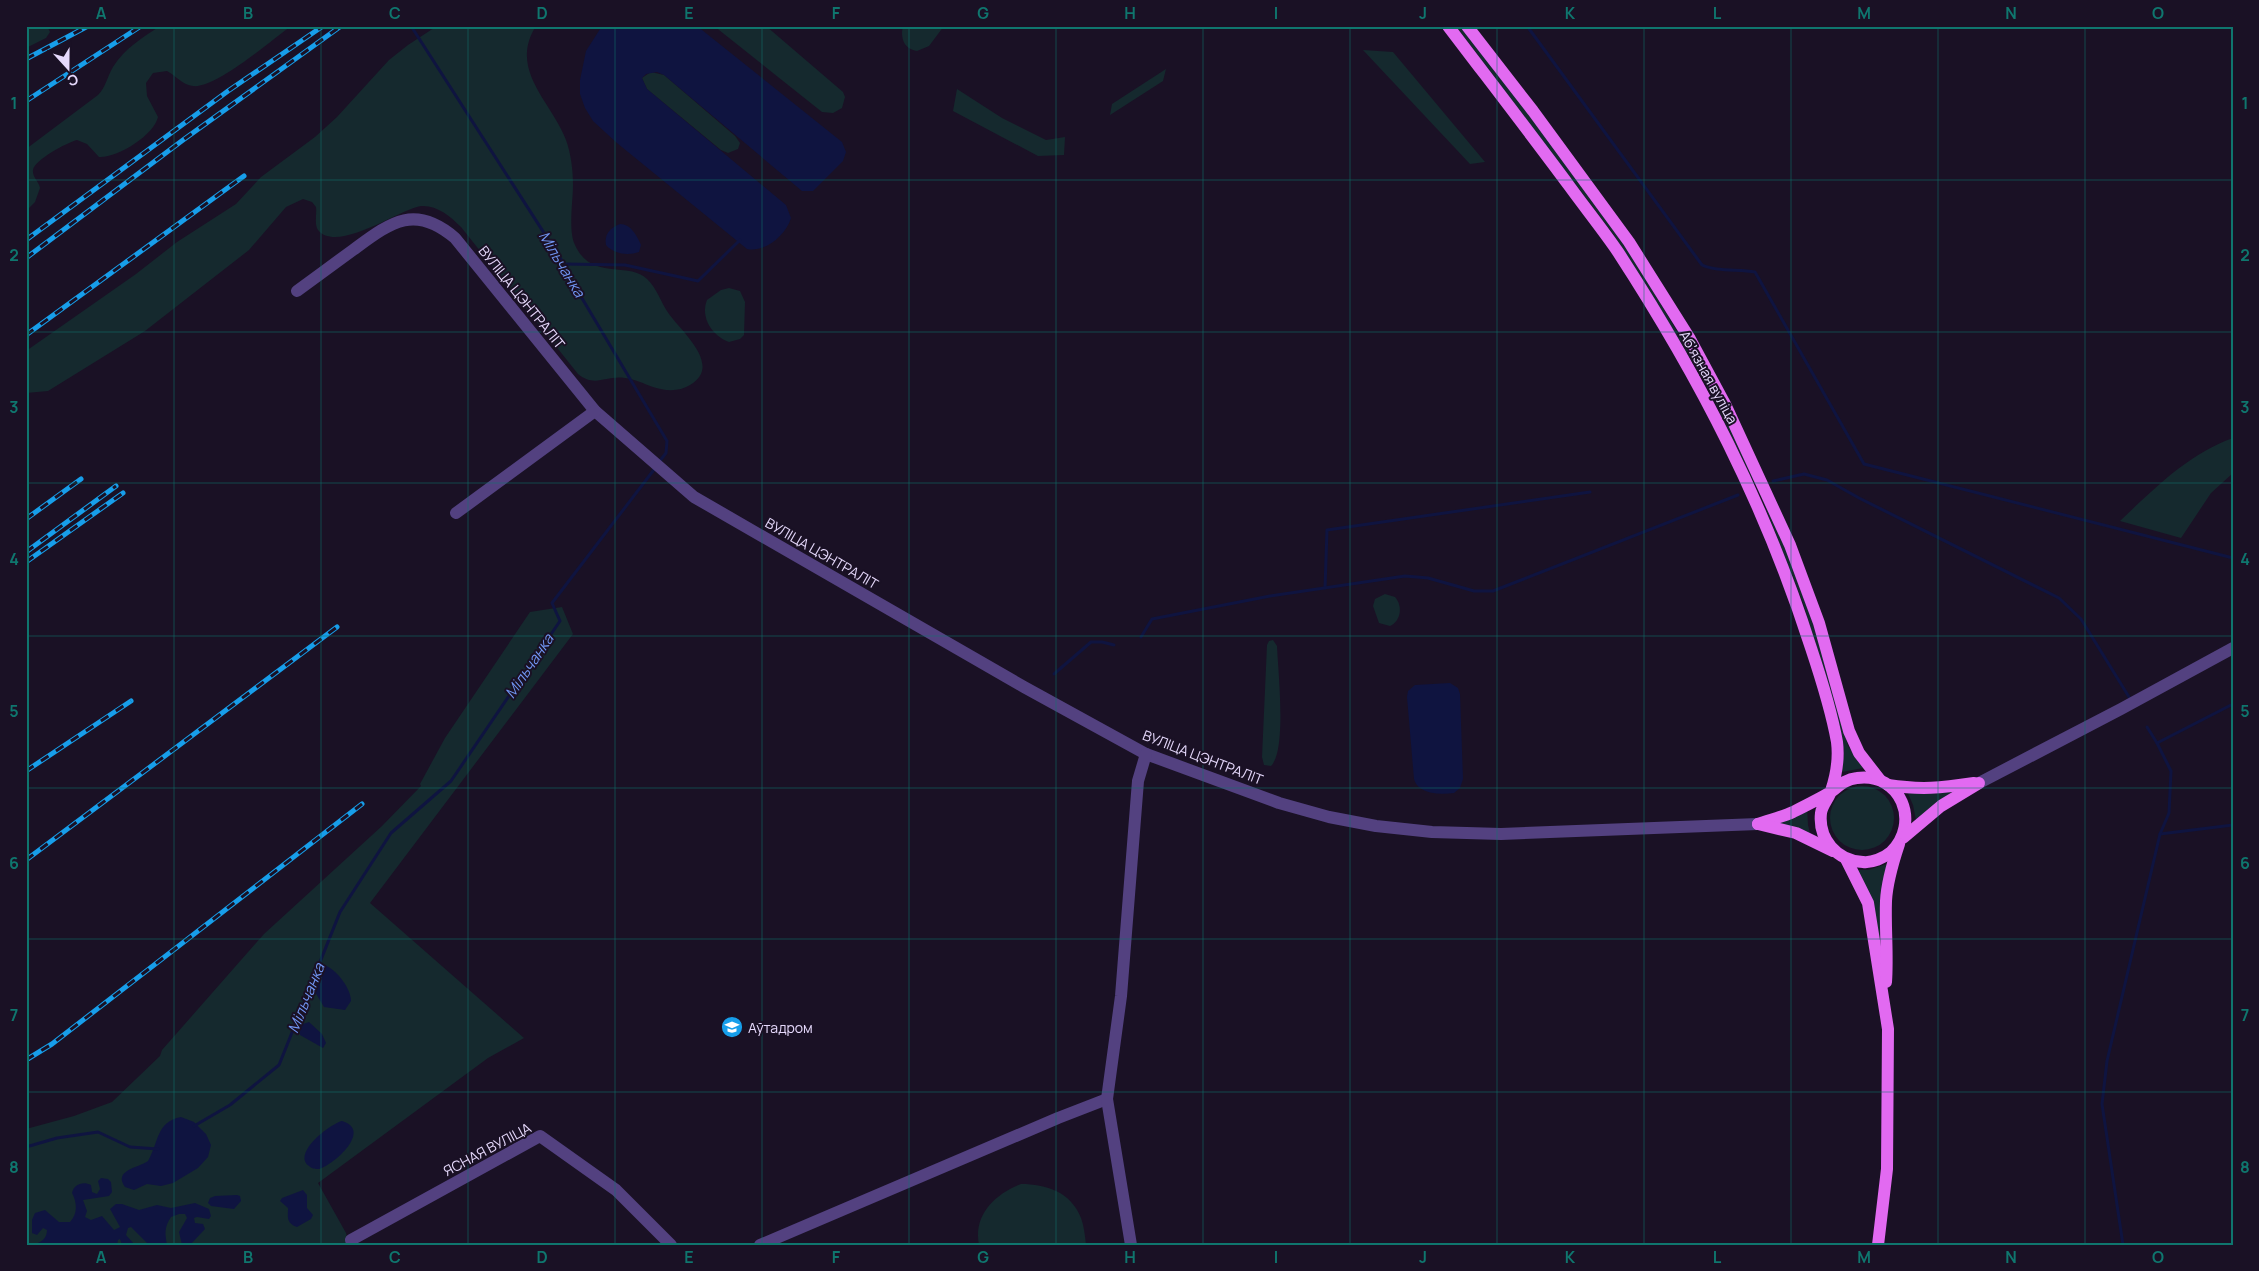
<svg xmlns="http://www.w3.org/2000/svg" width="2259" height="1271" viewBox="0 0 2259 1271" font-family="Manrope,sans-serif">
<rect width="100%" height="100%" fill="#1a1125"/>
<g fill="#15292e">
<polygon points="26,26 47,26 50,32 46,38 26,48"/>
<path d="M160,26H291C272,40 215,89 193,86C183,85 176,76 167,71L153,73L146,83L147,96L158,117C154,135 118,158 99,157L87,144L77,140C68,142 34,160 33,170C32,177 39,182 40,188L35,202L26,211V149L98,95C106,87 107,77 113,67C125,48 142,38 160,26Z"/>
<path d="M437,26H536C508,70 552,102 566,140C571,154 573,170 573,185C573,201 568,231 575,245C591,281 629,261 647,279C657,288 661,303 669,314C682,332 723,366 690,385C679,392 665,391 653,387C644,384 635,379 625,378C606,375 595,388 578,374L461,227C450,216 437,205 421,206C400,209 337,254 318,230C314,224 317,214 316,207L312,202L303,199L286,207L249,250L145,331L48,391L26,393V351L136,274L177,242L236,204L261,177L315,137L337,117L389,60L408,45Z"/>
<polygon points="714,26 766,26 843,92 845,97 842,108 833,113 822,112"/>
<path d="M903,26H944L929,46L917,51C904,49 900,38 903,26Z"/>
<polygon points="1456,26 1461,26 1508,86 1632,256 1709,385 1741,449 1788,553 1825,659 1848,746 1863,768 1842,772 1844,751 1842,738 1828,684 1803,603 1762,499 1716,404 1700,374 1614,235"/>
<polygon points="1363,50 1393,52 1485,162 1470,164"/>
<polygon points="1166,69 1163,81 1110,115 1112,104"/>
<polygon points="651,72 664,75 735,136 740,143 738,149 728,153 721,150 647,89 642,78"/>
<polygon points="957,89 1002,118 1046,140 1065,137 1064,155 1038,156 953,111"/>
<path d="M729,288L740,291L745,302L744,335L740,339L729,342C712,336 700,317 707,300L721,290Z"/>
<path d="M2233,438V473L2211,493L2181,538L2120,521C2154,489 2188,454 2233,438Z"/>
<path d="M1385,594L1395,597C1403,606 1401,621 1390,626L1379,623L1373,606L1375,599Z"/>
<polygon points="562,607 573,634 370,903 524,1038 488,1058 318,1183 346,1233 349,1245 26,1245 26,1129 74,1116 112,1102 160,1056 162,1050 264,934 382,826 421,786 420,784 445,738 530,612"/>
<path d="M1273,640L1277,646C1278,670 1287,751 1271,766L1264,765L1262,757L1267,645L1269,641Z"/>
<circle cx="1862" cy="818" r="32"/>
<polygon points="1957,788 1916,820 1913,805 1907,791"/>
<polygon points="1807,807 1808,825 1811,837 1776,824"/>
<polygon points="1887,864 1882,887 1884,963 1854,870 1868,870"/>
<path d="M1021,1184C1046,1184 1071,1192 1081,1218C1084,1226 1085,1236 1086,1245H979C973,1215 995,1194 1021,1184Z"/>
</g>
<g fill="#0f1440">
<path d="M602,26H697L842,142L846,152L843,161L813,191H802L664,75L657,72L646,74L642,78L647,89L786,205L791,218C786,235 765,253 747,249L617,143L593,121L585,108L580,94V80L586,51Z"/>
<path d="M620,224C631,224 637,236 641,245L639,252C628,256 614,254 606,245C604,234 610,228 620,224Z"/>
<path d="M1450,683L1458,688L1460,694L1463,779L1460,788L1454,793C1440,795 1418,794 1414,779L1407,697L1408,691L1415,685Z"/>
<path d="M320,964C334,965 351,988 351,1001L345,1010L324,1007L312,987V972Z"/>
<polygon points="309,1022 322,1034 326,1043 323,1048 300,1035 300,1025"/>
<path d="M181,1117L194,1122L206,1134L211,1145L208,1157L198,1168L173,1183L161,1186L147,1184L134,1190L125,1187C113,1170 138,1168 148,1161C159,1142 156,1122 181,1117Z"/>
<path d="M342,1121C373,1130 334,1165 319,1169C316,1169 312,1169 309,1166C292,1153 330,1124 342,1121Z"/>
<path d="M101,1178L108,1179L111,1182L112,1192L109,1196L83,1200L87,1211L85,1217L91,1220L102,1216L114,1230L120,1227L110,1209L116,1204H122L139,1210L157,1205L171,1208L195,1203L209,1209L211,1216L209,1219L197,1217L194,1218L195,1223L203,1224L205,1229L190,1245H182L179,1232L187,1218L185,1214H179L171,1217C164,1228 165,1233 167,1245H149L131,1227L128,1228L126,1235L135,1245H122L120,1239L118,1240L117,1245H26V1242C36,1247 47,1241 47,1230L43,1228L37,1235L32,1233V1220L35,1213L45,1210L59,1222H70C78,1214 77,1202 72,1193C74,1184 83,1181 91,1185L92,1192L97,1194L100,1189L98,1181Z"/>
<path d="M303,1190L307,1195V1208L313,1215L311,1219L297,1227C286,1223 288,1217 288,1208L280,1201L282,1198Z"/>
<polygon points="237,1195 240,1196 241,1201 234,1209 211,1206 208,1203 210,1198 215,1196"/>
</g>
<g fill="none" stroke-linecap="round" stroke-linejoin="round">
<g stroke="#0f1440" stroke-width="3">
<polyline points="411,26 564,264 564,268 667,441 666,453 659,462"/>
<path d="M1527,26L1702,265C1717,272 1738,269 1755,272L1864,464L2233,558"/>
<polyline points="564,264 625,265 698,281 740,240"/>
<polyline points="1773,481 1804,474 1827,480 1859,498 2059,598 2081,619 2129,697"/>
<polyline points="1325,588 1327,530 1590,492"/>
<polyline points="1141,637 1152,619 1270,596 1405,576 1428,578 1474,591 1493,591 1738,495"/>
<polyline points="1054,674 1091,642 1102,642 1114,645"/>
<polyline points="2147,727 2157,743"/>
<polyline points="2160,834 2233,825"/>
<polyline points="318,967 340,912 391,833 451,781 560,621 552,603 656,467"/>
<polyline points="194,1126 230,1105 279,1065 313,980"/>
<polyline points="26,1147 57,1138 98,1132 130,1147 158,1149"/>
<polyline points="2123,1245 2102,1104 2107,1061 2160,834 2169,813 2171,771 2157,743 2233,704"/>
</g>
<g stroke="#534180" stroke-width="12">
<path d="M297,291C316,277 334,264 353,250C390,223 414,203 455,238L595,411L694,497L1024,687L1146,754L1279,803L1329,817L1376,826L1432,832L1501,834L1758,824"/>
<polyline points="456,513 595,411"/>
<polyline points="1979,783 2121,709 2233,648"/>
<polyline points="351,1240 540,1136 616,1190 671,1245"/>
<polyline points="760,1245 1058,1118 1107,1099"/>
<polyline points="1131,1245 1107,1099 1121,996 1138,781 1146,754"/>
</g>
<g stroke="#e26af1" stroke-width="12">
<path d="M1448,26C1489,80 1530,133 1570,187C1586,209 1603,230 1618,252C1700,378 1765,504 1811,648C1820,675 1832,714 1837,742C1839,758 1836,776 1831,791C1829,798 1822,805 1821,813C1818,839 1837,861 1863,862C1872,863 1884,858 1891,852C1921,823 1901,772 1857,778C1846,779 1840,785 1831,792C1819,799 1805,806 1793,812C1782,817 1769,820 1758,824"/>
<polyline points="1467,26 1533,111 1629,242 1690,339 1725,404 1790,545 1819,623 1849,731 1859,753 1880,780"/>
<path d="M1888,785C1921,790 1941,788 1974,783"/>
<polyline points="1758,824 1796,833 1833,851"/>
<polyline points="1903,838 1941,806 1979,783"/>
<polyline points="1846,859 1868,903 1888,1029 1887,1169 1878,1245"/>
<path d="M1886,982C1888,955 1885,928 1886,901C1887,881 1893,862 1899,844"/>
</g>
<g stroke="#179eea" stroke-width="5">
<g id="rail">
<polyline points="26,59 88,26"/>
<polyline points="26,101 141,26"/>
<polyline points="26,240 228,91 323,26"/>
<polyline points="26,258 183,140 341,26"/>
<polyline points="26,335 244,176"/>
<polyline points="26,519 81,479"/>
<polyline points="26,552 116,486"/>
<polyline points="26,562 123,493"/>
<polyline points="26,771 131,701"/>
<polyline points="26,860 337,627"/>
<polyline points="26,1060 52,1044 362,804"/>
</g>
</g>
<use href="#rail" stroke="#1a1125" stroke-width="3" stroke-dasharray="9" stroke-linecap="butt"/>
</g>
<path fill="none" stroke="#0f766e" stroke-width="1" stroke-opacity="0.55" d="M174,26V1245M321,26V1245M468,26V1245M615,26V1245M762,26V1245M909,26V1245M1056,26V1245M1203,26V1245M1350,26V1245M1497,26V1245M1644,26V1245M1791,26V1245M1938,26V1245M2085,26V1245M26,180H2233M26,332H2233M26,483H2233M26,636H2233M26,788H2233M26,939H2233M26,1092H2233"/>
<defs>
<g id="school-disc" transform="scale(1.125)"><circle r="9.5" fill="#179eea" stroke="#1a1125"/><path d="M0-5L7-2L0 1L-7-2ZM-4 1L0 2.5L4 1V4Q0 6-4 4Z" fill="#fff"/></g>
</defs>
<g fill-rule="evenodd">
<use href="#school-disc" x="732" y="1027"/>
</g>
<g text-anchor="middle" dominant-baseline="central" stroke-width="4" stroke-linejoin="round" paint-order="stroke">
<g font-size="14" fill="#e6d9fc" stroke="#1a1125">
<text transform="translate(522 297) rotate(51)">ВУЛІЦА ЦЭНТРАЛІТ</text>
<text transform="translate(1709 377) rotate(61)">Абʼязная вуліца</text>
<text transform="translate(822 553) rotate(30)">ВУЛІЦА ЦЭНТРАЛІТ</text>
<text transform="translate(1203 757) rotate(21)">ВУЛІЦА ЦЭНТРАЛІТ</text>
<text transform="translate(487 1149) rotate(-28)">ЯСНАЯ ВУЛІЦА</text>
</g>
<g font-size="14" fill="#e6d9fc" stroke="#1a1125" text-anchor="start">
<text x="748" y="1027">Аўтадром</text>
</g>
<g font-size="15" font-style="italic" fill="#7195f2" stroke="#1a1125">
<text transform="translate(562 264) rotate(59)">Мільчанка</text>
<text transform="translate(529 666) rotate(-56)">Мільчанка</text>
<text transform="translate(306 998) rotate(-68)">Мільчанка</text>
</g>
</g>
<rect width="2259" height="1271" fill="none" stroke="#1a1125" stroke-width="55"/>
<g transform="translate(68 68) rotate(159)" stroke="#1a1125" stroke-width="4" paint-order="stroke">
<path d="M0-4L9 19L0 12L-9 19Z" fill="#e6d9fc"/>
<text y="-8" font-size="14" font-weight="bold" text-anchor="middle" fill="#e6d9fc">С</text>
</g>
<rect x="28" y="28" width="2204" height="1216" fill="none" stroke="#0f766e" stroke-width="2"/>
<g font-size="16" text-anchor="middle" font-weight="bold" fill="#0f766e">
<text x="101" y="19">A</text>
<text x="248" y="19">B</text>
<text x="395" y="19">C</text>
<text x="542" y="19">D</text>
<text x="689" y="19">E</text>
<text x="836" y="19">F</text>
<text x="983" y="19">G</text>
<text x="1130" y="19">H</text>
<text x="1276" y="19">I</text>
<text x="1423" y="19">J</text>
<text x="1570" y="19">K</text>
<text x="1717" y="19">L</text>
<text x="1864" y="19">M</text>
<text x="2011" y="19">N</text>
<text x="2158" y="19">O</text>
<text x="14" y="109">1</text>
<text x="2245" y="109">1</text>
<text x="14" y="261">2</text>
<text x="2245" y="261">2</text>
<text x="14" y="413">3</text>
<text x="2245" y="413">3</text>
<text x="14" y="565">4</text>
<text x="2245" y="565">4</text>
<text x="14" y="717">5</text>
<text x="2245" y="717">5</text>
<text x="14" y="869">6</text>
<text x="2245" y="869">6</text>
<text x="14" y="1021">7</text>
<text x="2245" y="1021">7</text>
<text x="14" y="1173">8</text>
<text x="2245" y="1173">8</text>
<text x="101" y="1263">A</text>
<text x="248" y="1263">B</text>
<text x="395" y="1263">C</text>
<text x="542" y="1263">D</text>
<text x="689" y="1263">E</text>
<text x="836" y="1263">F</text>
<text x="983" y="1263">G</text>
<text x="1130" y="1263">H</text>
<text x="1276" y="1263">I</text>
<text x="1423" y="1263">J</text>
<text x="1570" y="1263">K</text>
<text x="1717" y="1263">L</text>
<text x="1864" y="1263">M</text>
<text x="2011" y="1263">N</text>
<text x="2158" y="1263">O</text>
</g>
</svg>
